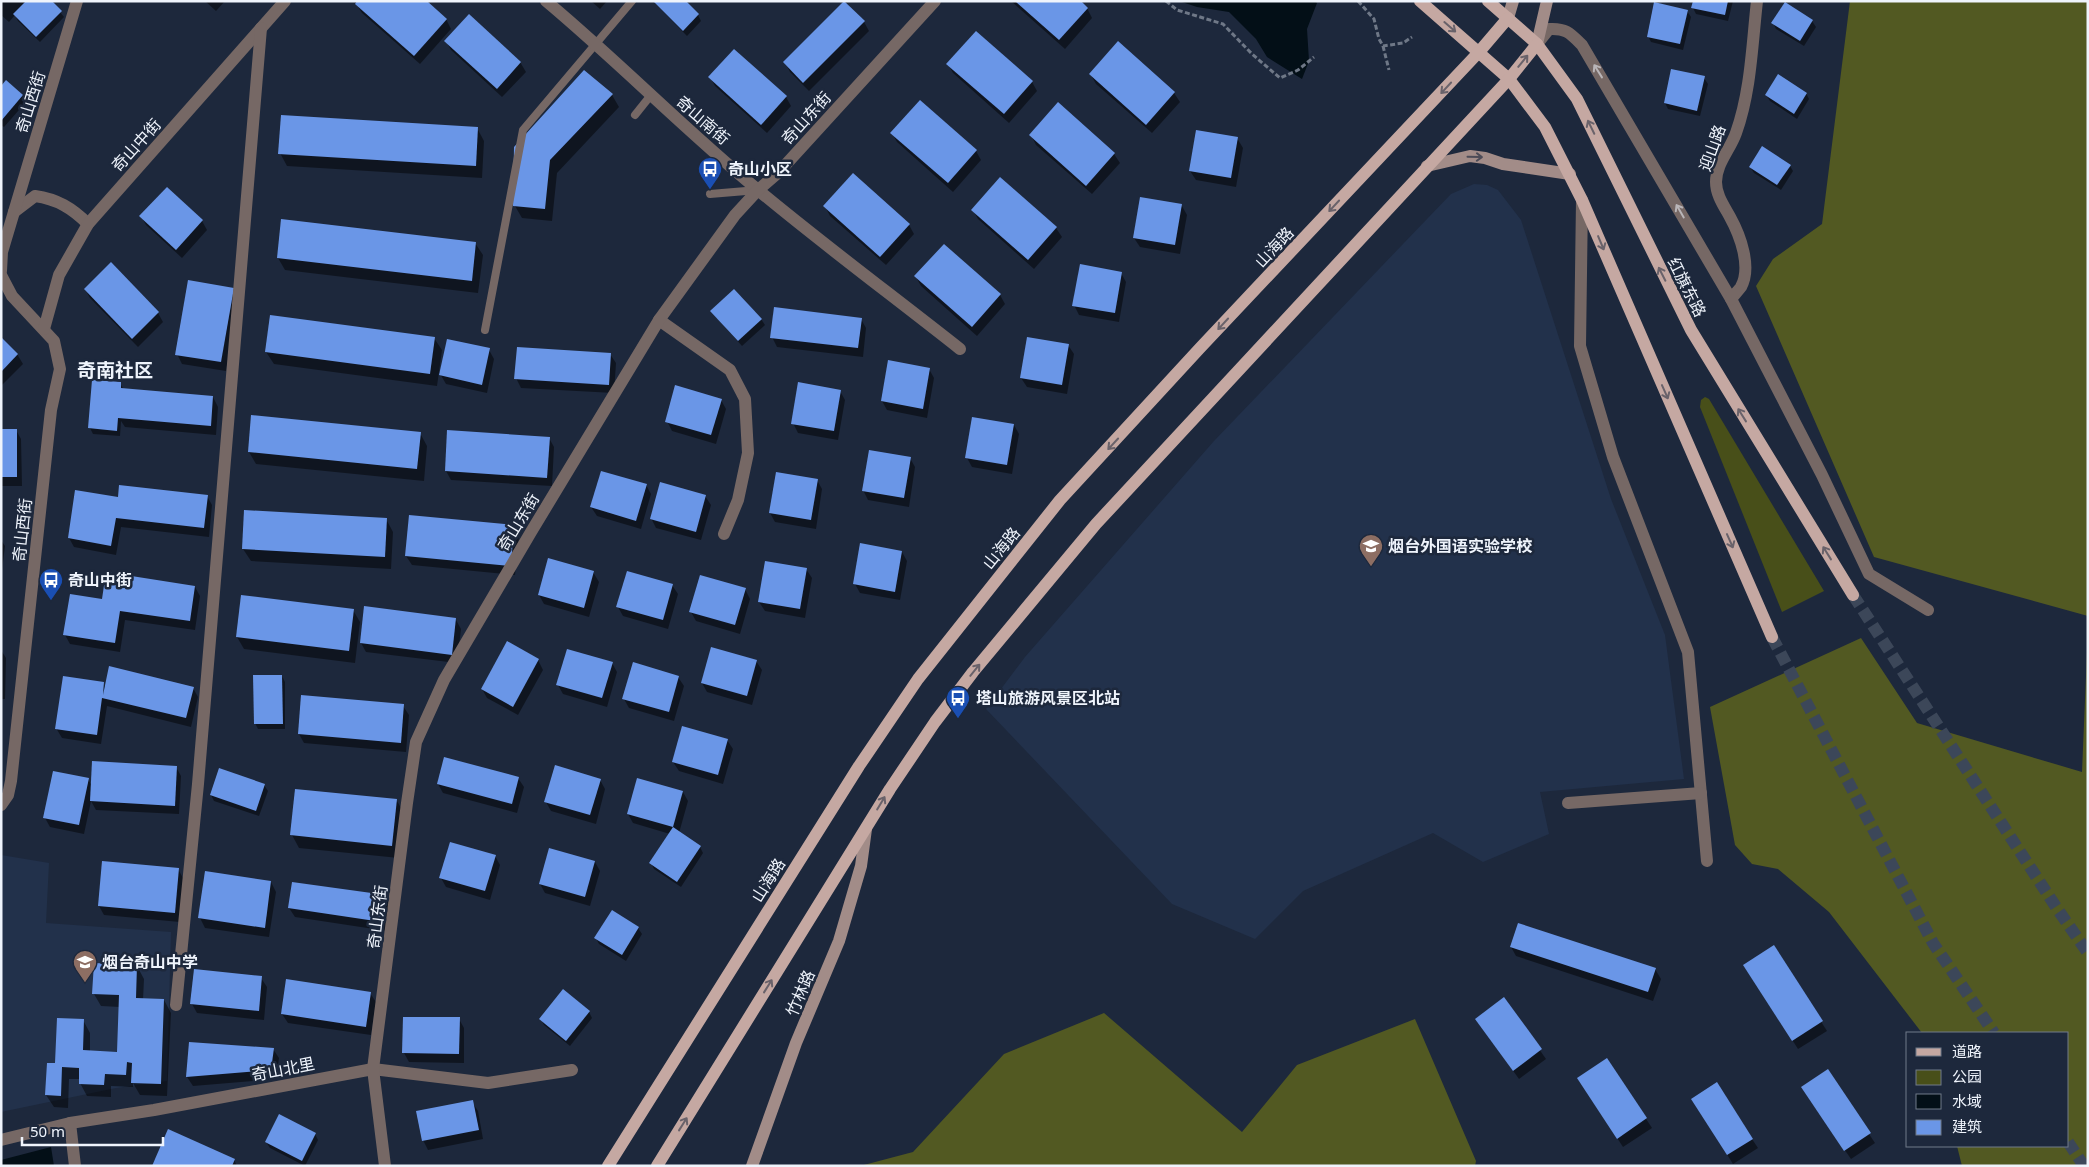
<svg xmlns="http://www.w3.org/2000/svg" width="2089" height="1167" viewBox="0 0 2089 1167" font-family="'Noto Sans','Noto Sans SC',sans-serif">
<rect width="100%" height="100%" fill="#1d283c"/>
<g fill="#22314b">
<polygon points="1474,184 1487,185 1498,190 1521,220 1611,499 1665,635 1684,779 1540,792 1549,834 1483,862 1433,833 1303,891 1255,939 1172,904 986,709 1025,657 1214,441 1451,194"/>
<polygon points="1,855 49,863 46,923 171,932 167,1081 116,1088 1,1112"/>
</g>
<polygon fill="#484f19" points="1705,397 1709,399 1824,591 1782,612 1700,407 1701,400"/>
<g fill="#525922">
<polygon points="1850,1 2088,1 2088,616 1874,557 1756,286 1773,259 1822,224"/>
<polygon points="2088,628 2088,1166 1962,1166 1957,1146 2068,1146 2068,1033 1922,1033 1829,912 1778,869 1752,864 1735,845 1710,707 1861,638 1917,723 2082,772"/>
<polygon points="1104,1013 1242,1132 1297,1065 1415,1019 1476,1161 1475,1166 860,1166 913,1152 1004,1054"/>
</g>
<g fill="#030f17">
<polygon points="1179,1 1315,1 1317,3 1307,29 1309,61 1302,79 1267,57 1256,39 1229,12 1197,7"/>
<polygon points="51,1147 54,1166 1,1166 1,1160"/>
</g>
<g fill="#0007">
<polygon points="1,1 51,1 64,17 40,42 18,21 15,15 9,22 1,15"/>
<polygon points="205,1 225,1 216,11"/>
<polygon points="591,1 607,1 600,9"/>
<polygon points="653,1 698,15 701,21 687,36"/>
<polygon points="1011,1 1079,1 1087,8 1092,18 1065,49"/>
<polygon points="1694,1 1733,1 1728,21 1696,14 1693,8"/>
<polygon points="356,4 446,19 451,29 420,64 362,13"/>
<polygon points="1785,4 1812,21 1816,27 1804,46 1776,29 1773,23"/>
<polygon points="1687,11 1691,17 1683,50 1651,42 1648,36"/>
<polygon points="864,22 869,31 809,91 790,72 785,62"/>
<polygon points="446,41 520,62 526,72 502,97 451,50"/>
<polygon points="1118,43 1174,93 1180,102 1152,133 1096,84 1091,75"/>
<polygon points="948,64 1032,82 1037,91 1009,123 953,73"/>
<polygon points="710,77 786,97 791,106 767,133 715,86"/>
<polygon points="1704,78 1708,84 1700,116 1668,109 1665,103"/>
<polygon points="1,88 22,96 26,102 4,127 1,125"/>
<polygon points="1806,93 1809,99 1797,119 1770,101 1766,95"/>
<polygon points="612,95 619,107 557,173 552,221 522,218 515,206 515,147"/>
<polygon points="1058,104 1114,154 1120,163 1092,194 1036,145 1031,135"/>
<polygon points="477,128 484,141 482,178 287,166 280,153"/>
<polygon points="892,133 976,151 981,160 953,192 897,142"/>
<polygon points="1237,138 1243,148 1236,187 1196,180 1190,171"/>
<polygon points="1790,166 1793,171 1781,190 1754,173 1750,167"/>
<polygon points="1000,178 1056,228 1062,237 1034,269 978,219 973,210"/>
<polygon points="825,206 909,225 914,234 886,265 830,216"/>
<polygon points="1182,206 1187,215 1180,254 1140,247 1134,238"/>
<polygon points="141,216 202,221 207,230 182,258 146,225"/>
<polygon points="475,243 483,255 478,293 285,270 278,258"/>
<polygon points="111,264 158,313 163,322 138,347 90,298 85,289"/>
<polygon points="1121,273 1126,282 1119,322 1079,315 1074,305"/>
<polygon points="916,277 1000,295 1005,304 977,336 921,286"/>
<polygon points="189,282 238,299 226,371 182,364 177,354"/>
<polygon points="711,311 761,319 765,325 742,346"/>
<polygon points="861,319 866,328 863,357 777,347 772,337"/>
<polygon points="434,338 442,350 439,372 489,350 494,359 487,393 446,384 439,372 437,386 274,364 266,352"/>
<polygon points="1,339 17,354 23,364 2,385"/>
<polygon points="1068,345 1074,354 1067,394 1027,387 1021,378"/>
<polygon points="610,354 616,363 614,393 521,388 516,378"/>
<polygon points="929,369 934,378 927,418 887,410 882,401"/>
<polygon points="120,383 124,390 213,397 218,407 216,435 125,427 121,421 120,436 93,434 90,428"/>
<polygon points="840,391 845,400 838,440 798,433 793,423"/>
<polygon points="721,400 726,409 716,444 672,431 667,421"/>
<polygon points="1014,425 1019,434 1012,474 972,467 967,458"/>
<polygon points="1,430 16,430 21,439 22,486 1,486"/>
<polygon points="420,433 427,446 424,481 256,464 249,452"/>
<polygon points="549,438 554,447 552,486 451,480 446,471"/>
<polygon points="910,458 915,467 909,507 868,500 863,490"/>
<polygon points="817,480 822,489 816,529 775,522 770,513"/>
<polygon points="646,485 651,494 641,529 597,516 591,507"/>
<polygon points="76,491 119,498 207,496 212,505 209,537 121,527 116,555 74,547 69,538"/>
<polygon points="705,496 711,505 701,540 656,528 651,518"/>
<polygon points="386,519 393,532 391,569 251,561 243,549"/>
<polygon points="514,526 519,535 515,575 412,565 406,556"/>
<polygon points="1,540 5,546 1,578"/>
<polygon points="902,552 907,561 900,600 860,593 855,584"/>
<polygon points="806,569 812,578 805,618 765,611 759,602"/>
<polygon points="593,572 599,582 589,617 544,604 539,595"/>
<polygon points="672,585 678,594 668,629 623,616 618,607"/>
<polygon points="195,587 200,596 195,630 125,620 120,652 70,644 65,635 103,600"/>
<polygon points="745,589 750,599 740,634 696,621 691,612"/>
<polygon points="353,610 360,622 355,663 244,649 237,637"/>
<polygon points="456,620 461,629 457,663 366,652 361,643"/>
<polygon points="1,650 6,658 5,699 1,699"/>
<polygon points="538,660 543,670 518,715 487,698 482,689"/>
<polygon points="756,661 762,670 752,705 707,692 702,683"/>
<polygon points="612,663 617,672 607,707 563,694 558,685"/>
<polygon points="282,676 285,682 285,729 258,729 255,723"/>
<polygon points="678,677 684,686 674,721 629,708 624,699"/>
<polygon points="103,684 106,688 193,688 198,697 191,727 107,706 101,744 62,738 56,728"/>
<polygon points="403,706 409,715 406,752 304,743 299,734"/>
<polygon points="727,740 733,749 723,784 679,771 673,762"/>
<polygon points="176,767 181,776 179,814 96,810 91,801 84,834 50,827 45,818 88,779 92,786"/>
<polygon points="518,778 524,787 517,813 443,793 438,784"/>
<polygon points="600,780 605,789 596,824 551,811 546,802"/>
<polygon points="264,785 268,791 259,816 214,801 211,795"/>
<polygon points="683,792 688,801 679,833 700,847 703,853 681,887 654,869 651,863 670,834 633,823 628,814"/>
<polygon points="397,801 404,813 399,858 299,848 292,835"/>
<polygon points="495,856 500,865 490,900 446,887 441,878"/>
<polygon points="595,862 600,871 590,906 545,893 540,884"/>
<polygon points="103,863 178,869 183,878 180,922 104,915 99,906"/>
<polygon points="271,882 276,892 269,937 205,928 200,918"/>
<polygon points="385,896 390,906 387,931 295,917 289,908"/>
<polygon points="612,912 638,928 642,934 626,961 599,944 596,938"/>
<polygon points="1511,947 1655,969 1661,979 1653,1001 1516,956"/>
<polygon points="1774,947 1827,1031 1798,1049 1750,974"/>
<polygon points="137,966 144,979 143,1000 164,1000 171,1013 167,1096 140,1095 133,1083 133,1087 111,1086 111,1097 87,1096 80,1083 80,1079 69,1079 68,1108 54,1107 46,1095 56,1065 83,1020 90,1033 90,1052 118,1053 120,1007 101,1006 94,994"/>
<polygon points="261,978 267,987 264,1020 197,1013 192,1004"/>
<polygon points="370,993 376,1002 371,1035 288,1023 282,1014"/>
<polygon points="1504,999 1546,1059 1519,1079 1476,1019"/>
<polygon points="589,1012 592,1018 570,1046 544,1025 541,1019"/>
<polygon points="459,1019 464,1028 464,1063 409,1062 404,1053"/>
<polygon points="273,1049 279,1058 276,1079 193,1086 187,1077"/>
<polygon points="1607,1059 1652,1128 1623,1147 1584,1087"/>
<polygon points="1827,1071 1875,1143 1851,1159 1808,1097"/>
<polygon points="472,1102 478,1111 483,1139 428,1150 423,1140"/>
<polygon points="1698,1108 1752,1139 1758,1148 1733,1164"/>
<polygon points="315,1134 318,1140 305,1166 270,1148 266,1142"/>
<polygon points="234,1160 237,1166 153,1166"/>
</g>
<g fill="#6a96e7">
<polygon points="26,1 52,1 62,11 36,37 13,14"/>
<polygon points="357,1 427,1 447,19 414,56 355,4"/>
<polygon points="653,1 686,1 699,14 683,31"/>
<polygon points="844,1 865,21 803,83 783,62"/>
<polygon points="1015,1 1081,1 1088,8 1059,40"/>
<polygon points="1693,1 1728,1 1725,15 1691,8"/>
<polygon points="1654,2 1688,10 1680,44 1647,37"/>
<polygon points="1785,2 1813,20 1800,41 1771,23"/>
<polygon points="469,14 521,62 497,89 444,41"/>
<polygon points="976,31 1033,81 1004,114 946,64"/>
<polygon points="1118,41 1175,92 1146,125 1089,74"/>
<polygon points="734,49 787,96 761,125 708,77"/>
<polygon points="1671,69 1705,76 1697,111 1664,103"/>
<polygon points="584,70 613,94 550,160 545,209 513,206 514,147"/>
<polygon points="1778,74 1807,93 1794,114 1765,95"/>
<polygon points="6,80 23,95 1,121 1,86"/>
<polygon points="920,100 977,150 948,183 890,133"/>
<polygon points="1058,102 1115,153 1086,186 1029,135"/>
<polygon points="281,115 478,127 476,166 278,154"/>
<polygon points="1196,130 1238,137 1231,178 1189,171"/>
<polygon points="1762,146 1791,165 1777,185 1749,167"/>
<polygon points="853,173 910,224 880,257 823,206"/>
<polygon points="1000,177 1057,227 1028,260 971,210"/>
<polygon points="167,187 203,220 176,250 139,216"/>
<polygon points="1140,197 1182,204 1175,245 1133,238"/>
<polygon points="281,219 476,242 472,281 277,258"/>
<polygon points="944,244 1001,294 972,327 914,276"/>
<polygon points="111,262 159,312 132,339 84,289"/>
<polygon points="1080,264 1122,272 1115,313 1072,306"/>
<polygon points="188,280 234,288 221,362 175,355"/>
<polygon points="734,289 762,319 738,341 710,311"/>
<polygon points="774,307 862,318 858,348 770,338"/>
<polygon points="270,315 435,337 430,374 265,352"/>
<polygon points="1,337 18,354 1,372"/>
<polygon points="1027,337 1069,344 1062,385 1020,378"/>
<polygon points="447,339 490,348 482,385 439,375"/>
<polygon points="517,347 611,353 609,385 514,379"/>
<polygon points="888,360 930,368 923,409 881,401"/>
<polygon points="92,380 121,382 121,388 213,396 211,426 118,418 117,431 88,428"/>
<polygon points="798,382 841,390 834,431 791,424"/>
<polygon points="675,385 722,399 711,435 665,422"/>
<polygon points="251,415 421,432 417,469 248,452"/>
<polygon points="972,417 1014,424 1007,465 965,458"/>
<rect x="1" y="429" width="16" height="48"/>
<polygon points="447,430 550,437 547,478 445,471"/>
<polygon points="869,450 911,457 904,498 862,491"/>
<polygon points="601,471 647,484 636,521 590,507"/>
<polygon points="776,472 818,479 811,520 769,513"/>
<polygon points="660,482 706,495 696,532 650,519"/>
<polygon points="119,485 208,495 204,528 116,518 111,546 68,538 75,490 118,497"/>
<polygon points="244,510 387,518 385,557 242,549"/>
<polygon points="409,515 514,525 511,566 405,556"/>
<polygon points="860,543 902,551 895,592 853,584"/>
<polygon points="548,558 594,571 584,608 538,595"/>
<polygon points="765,561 807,568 800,609 758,602"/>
<polygon points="627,571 673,584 663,620 616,607"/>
<polygon points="106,572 195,586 190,621 120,611 115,643 63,635 70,594 102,599"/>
<polygon points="700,575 746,588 735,625 689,612"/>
<polygon points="241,595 354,609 349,651 236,637"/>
<polygon points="364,606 456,618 452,655 360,643"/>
<polygon points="507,641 539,659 513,707 481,689"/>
<polygon points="711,647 757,660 747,696 701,683"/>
<polygon points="567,649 613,662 602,698 556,685"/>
<polygon points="633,662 679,676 669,712 622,699"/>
<polygon points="109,666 194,687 186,718 102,698 97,735 55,729 63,676 104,682 103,695"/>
<polygon points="253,675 282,675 283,724 254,724"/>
<polygon points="301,695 404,704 401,743 298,734"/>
<polygon points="682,726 728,739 718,775 672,762"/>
<polygon points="444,757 519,777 512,804 437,784"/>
<polygon points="92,761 177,766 175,806 90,801"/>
<polygon points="555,765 601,779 590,815 544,802"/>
<polygon points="219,768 265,784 256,811 210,795"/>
<polygon points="53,771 89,778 79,825 43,818"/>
<polygon points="637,778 683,791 673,827 627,814"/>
<polygon points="295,789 397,799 392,846 290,835"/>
<polygon points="673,827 701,846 677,882 649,863"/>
<polygon points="450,842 496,855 485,891 439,878"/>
<polygon points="549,848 595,861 585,897 539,884"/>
<polygon points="102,861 179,868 175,913 98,906"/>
<polygon points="205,871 271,881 265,928 198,918"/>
<polygon points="292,882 386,895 382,922 288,908"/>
<polygon points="612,910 639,927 622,955 594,938"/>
<polygon points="1518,923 1656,968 1648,992 1510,947"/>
<polygon points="1774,945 1823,1021 1792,1041 1743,965"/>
<polygon points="94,963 137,965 136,998 164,999 161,1084 131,1083 132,1063 127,1062 126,1075 105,1074 104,1085 79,1084 79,1068 62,1067 61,1096 45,1095 47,1063 55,1063 57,1018 84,1019 83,1050 117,1052 119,995 92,994"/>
<polygon points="194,969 262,976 259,1011 190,1004"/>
<polygon points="286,979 371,992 366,1027 281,1014"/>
<polygon points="563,989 590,1011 566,1041 539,1019"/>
<polygon points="1504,997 1542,1049 1513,1071 1475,1019"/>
<polygon points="403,1017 460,1017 459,1054 402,1053"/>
<polygon points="189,1042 274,1048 271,1070 186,1077"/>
<polygon points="1607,1058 1647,1118 1617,1139 1577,1078"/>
<polygon points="1828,1069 1871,1133 1844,1151 1801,1087"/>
<polygon points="1717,1082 1753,1139 1727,1155 1691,1099"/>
<polygon points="473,1100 479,1130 422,1141 416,1111"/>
<polygon points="279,1114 316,1133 302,1161 265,1142"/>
<polygon points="168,1129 235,1159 232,1166 152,1166"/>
</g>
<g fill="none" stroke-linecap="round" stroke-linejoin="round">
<g stroke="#3c4759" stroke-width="12" stroke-dasharray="12 6" stroke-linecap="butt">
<polyline points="1853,595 2056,907 2088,953"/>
<polyline points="1772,637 1933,943 1994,1033"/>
<polyline points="2068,1142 2084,1166"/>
</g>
<g stroke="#6f7887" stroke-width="3" stroke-dasharray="5 2.5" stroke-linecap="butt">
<polyline points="1166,1 1177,10 1223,24 1252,54 1280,78 1298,70 1314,57"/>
<polyline points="1358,1 1374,19 1379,39 1383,46 1403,43 1412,37"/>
<polyline points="1383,46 1389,70"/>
</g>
<g stroke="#766865" stroke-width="8">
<polyline points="635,115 651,95"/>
<polyline points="710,194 758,190"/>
<polyline points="485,330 523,130 632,1"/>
</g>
<g stroke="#766865" stroke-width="12">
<path d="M546,1C619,62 685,130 758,190C824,245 893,296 960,349"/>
<path d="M1537,44L1549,29C1566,28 1570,33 1582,45L1731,299L1822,475L1869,574L1928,610"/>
<polyline points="1582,200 1580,346 1613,457 1688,652 1707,861"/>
<path d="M14,212L35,196C57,199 72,208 88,224"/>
<polyline points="1,271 2,252 77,1"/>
<polyline points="1,275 12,296 54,341 60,369 51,410 11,781 8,795 1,805"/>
<path d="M1731,299C1734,295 1738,291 1741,287C1752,267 1740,235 1730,217C1724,206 1716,195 1716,182C1716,164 1730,150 1736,133C1751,91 1752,45 1757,1"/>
<polyline points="659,320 730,370 745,399 748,453 738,500 724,534"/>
<polyline points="44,329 59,275 88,224 285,1"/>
<polyline points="1568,803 1701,793"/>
<polyline points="176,1005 198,784 261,28"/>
<polyline points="70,1123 75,1166"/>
<polyline points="1,1140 70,1123 154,1110 373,1069 488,1083 572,1070"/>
<polyline points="385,1166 373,1069 407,803 416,742 444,680 531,532 659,320 735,215 758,190 779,172 935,1"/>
</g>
<g stroke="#a28c88" stroke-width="12">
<polyline points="1508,18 1513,1"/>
<polyline points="1537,44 1547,1"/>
<polyline points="1427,166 1470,156 1485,158 1503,164 1570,174"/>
<polyline points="752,1166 796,1043 839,941 861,866 866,829"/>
</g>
<g stroke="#c5a8a2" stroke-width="12">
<polyline points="1420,1 1509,79 1545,127 1582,200 1772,637"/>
<polyline points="1488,1 1537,44 1577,99 1691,330 1853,595"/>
<polyline points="608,1166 859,766 918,679 1060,500 1200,348 1479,52 1508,18"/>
<polyline points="657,1166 890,789 935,722 973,672 1096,524 1509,79 1537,44"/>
</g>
</g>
<defs><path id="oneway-shaft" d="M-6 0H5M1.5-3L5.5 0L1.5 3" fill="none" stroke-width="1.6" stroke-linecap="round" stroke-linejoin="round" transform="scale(1.25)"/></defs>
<g stroke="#69626a">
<use href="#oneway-shaft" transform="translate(1450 27) rotate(41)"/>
<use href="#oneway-shaft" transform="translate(1523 61) rotate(-51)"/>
<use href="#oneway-shaft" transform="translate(1446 88) rotate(133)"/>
<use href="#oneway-shaft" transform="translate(1591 127) rotate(-116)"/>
<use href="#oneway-shaft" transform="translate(1334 206) rotate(133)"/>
<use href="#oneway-shaft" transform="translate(1601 243) rotate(67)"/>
<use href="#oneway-shaft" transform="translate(1662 274) rotate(-117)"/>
<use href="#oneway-shaft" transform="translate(1223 324) rotate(133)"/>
<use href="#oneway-shaft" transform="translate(1665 392) rotate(66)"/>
<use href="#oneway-shaft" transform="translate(1742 415) rotate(-122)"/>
<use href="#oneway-shaft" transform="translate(1113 444) rotate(133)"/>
<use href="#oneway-shaft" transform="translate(1730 541) rotate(66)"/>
<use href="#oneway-shaft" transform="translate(1827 553) rotate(-122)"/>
<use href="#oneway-shaft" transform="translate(975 670) rotate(-51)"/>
<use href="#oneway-shaft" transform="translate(881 803) rotate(-59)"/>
<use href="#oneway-shaft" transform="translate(768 986) rotate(-58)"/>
<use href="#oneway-shaft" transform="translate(683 1124) rotate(-58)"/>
</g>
<g stroke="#b9b5b8">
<use href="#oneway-shaft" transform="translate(1598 71) rotate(-122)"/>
<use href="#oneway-shaft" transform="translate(1680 211) rotate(-120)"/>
</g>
<use stroke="#4c4b57" href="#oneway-shaft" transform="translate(1475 157) rotate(1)"/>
<defs>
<g id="bus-pin" transform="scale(1.25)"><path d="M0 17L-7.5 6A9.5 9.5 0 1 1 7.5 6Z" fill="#1a4fb4" stroke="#1d283c"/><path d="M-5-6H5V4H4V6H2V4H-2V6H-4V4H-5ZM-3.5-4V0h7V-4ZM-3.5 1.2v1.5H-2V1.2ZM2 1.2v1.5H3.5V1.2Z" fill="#fff"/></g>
<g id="school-pin" transform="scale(1.25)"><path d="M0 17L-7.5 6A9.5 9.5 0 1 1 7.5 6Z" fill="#8d6e63" stroke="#1d283c"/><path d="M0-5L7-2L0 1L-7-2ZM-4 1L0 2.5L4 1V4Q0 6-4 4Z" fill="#fff"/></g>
</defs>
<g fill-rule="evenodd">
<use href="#bus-pin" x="710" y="169"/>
<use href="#school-pin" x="1371" y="546"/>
<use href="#bus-pin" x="51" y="580"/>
<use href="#bus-pin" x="958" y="698"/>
<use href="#school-pin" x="85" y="962"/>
</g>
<g text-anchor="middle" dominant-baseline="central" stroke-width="5" stroke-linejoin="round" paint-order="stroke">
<g font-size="16" fill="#eff4fc" stroke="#1d283c">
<text transform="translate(30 102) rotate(-73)">奇山西街</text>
<text transform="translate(806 118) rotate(-48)">奇山东街</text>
<text transform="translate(703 120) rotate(41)">奇山南街</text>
<text transform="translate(136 145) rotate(-48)">奇山中街</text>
<text transform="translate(1712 148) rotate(-70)">迎山路</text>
<text transform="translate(1274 247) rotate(-47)">山海路</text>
<text transform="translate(1687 287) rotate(63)">红旗东路</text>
<text transform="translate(518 522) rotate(-59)">奇山东街</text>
<text transform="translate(22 530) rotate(-84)">奇山西街</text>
<text transform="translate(1001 548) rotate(-51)">山海路</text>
<text transform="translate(768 880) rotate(-58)">山海路</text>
<text transform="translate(377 917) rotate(-83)">奇山东街</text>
<text transform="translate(800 993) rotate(-67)">竹林路</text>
<text transform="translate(283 1069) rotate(-11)">奇山北里</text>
</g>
<g font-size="16" font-weight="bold" fill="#eff4fc" stroke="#1d283c" text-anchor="start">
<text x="728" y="169">奇山小区</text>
<text x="1388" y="546">烟台外国语实验学校</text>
<text x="68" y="580">奇山中街</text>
<text x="976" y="698">塔山旅游风景区北站</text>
<text x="102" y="962">烟台奇山中学</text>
</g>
<g font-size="19" font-weight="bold" fill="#eff4fc" stroke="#1d283c">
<text x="115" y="370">奇南社区</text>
</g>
</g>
<rect width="2089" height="1167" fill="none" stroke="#eff4fc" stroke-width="5"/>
<rect x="1906" y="1032" width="162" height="115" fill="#1d283c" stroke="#717a89"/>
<rect x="1916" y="1048" width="25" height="8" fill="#c5a8a2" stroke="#717a89"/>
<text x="1952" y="1057" font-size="15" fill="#eff4fc">道路</text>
<rect x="1916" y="1070" width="25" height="15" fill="#484f19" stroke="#717a89"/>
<text x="1952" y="1082" font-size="15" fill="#eff4fc">公园</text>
<rect x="1916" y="1094" width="25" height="15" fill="#030f17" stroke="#717a89"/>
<text x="1952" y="1107" font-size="15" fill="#eff4fc">水域</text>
<rect x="1916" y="1120" width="25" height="15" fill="#6a96e7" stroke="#717a89"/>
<text x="1952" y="1132" font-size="15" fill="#eff4fc">建筑</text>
<path d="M22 1137v8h141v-8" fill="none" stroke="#eff4fc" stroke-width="2.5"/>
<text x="30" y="1137" font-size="15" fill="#eff4fc" stroke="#1d283c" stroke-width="4" paint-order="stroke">50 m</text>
</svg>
